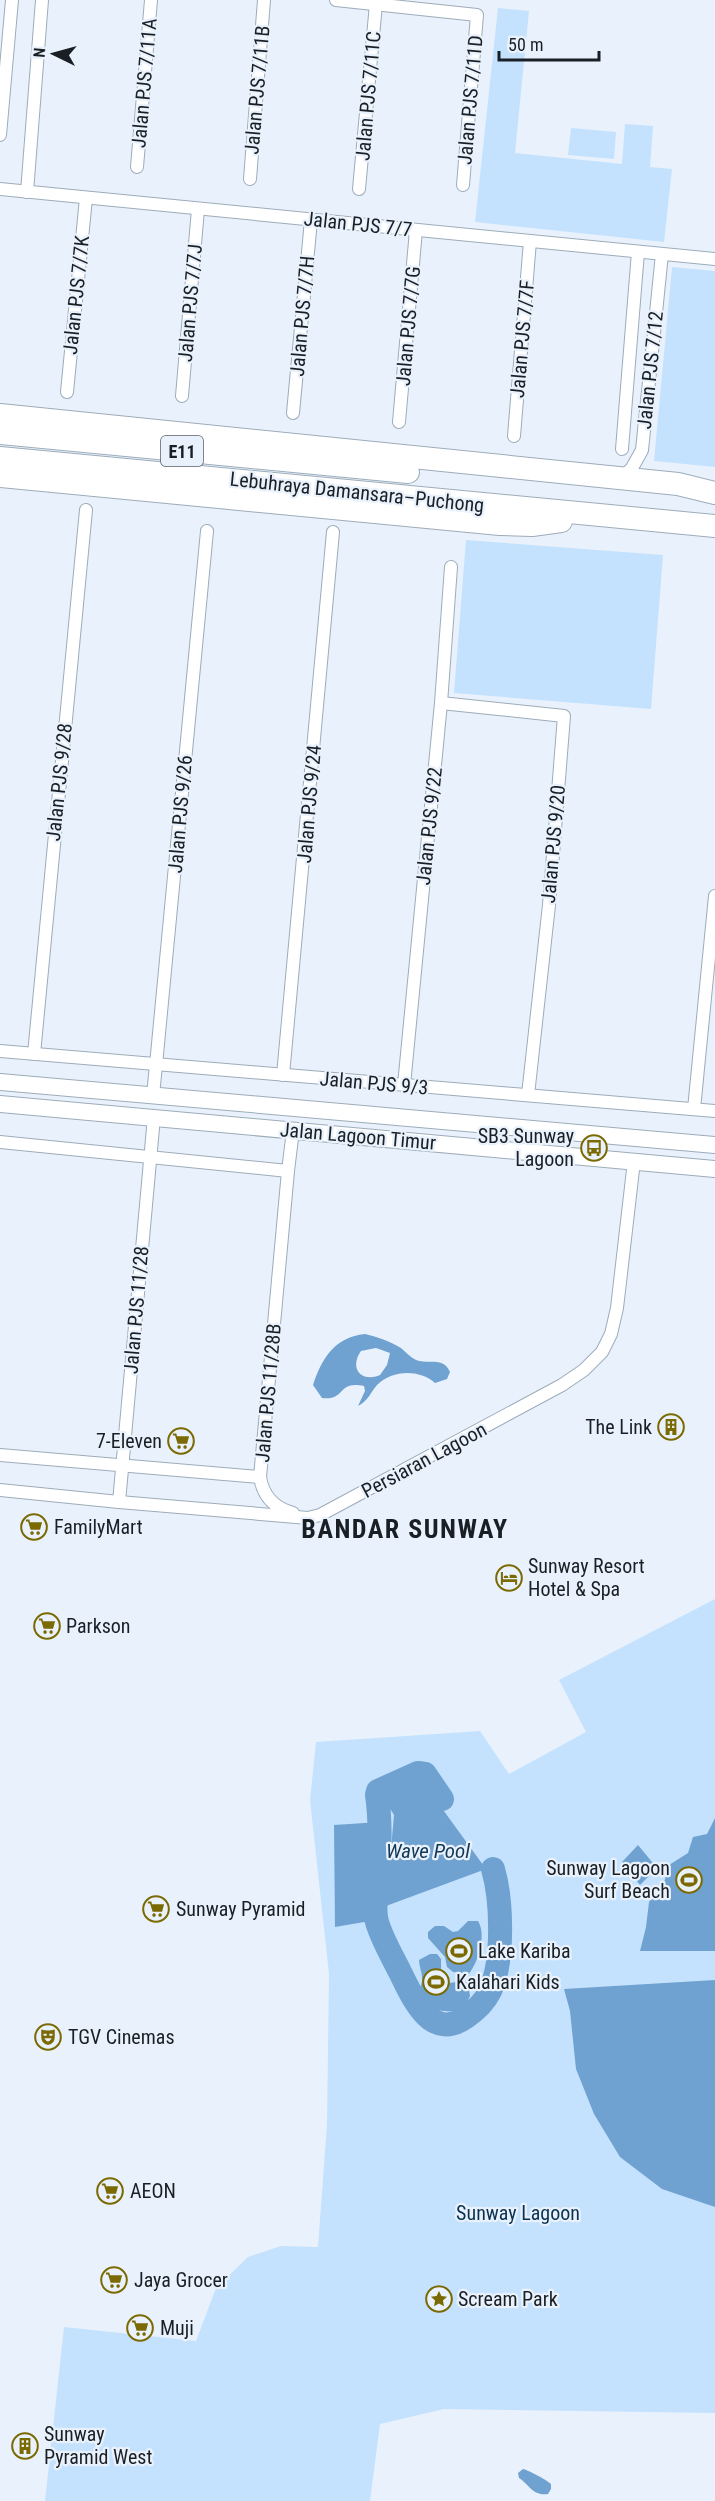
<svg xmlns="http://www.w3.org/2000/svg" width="715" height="2501" viewBox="0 0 715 2501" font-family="'Roboto Condensed',sans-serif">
<rect width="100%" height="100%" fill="#e9f2fc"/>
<g fill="#c4e2fe">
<polygon points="498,8 529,11 515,153 622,164 625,124 653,126 650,167 672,169 664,242 475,222"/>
<polygon points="571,128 616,132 614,159 568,155"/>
<polygon points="672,267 715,271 715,467 654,461"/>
<polygon points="466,540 663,555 651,709 454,693"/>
<polygon points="715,1599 715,2413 444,2409 380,2424 370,2501 45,2501 64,2327 196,2341 216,2288 248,2257 281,2246 318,2247 327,2124 329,1974 310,1800 316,1742 480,1731 509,1774 586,1732 559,1680"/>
</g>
<g fill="#6fa2d0" fill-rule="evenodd">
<path d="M365,1334C378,1337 389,1341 401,1348C406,1352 410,1357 416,1360C430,1365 443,1356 450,1372L447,1379L435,1383C419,1369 392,1370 377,1385C370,1393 369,1400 358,1406L365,1391L364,1386C337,1380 346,1401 322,1398L313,1385C322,1358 335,1337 365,1334ZM376,1348L390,1353L387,1365L380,1375C361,1383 349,1368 361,1351Z"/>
<polygon points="424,1778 433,1796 486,1869 386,1906 394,1815 383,1797"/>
<polygon points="715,1818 715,1951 640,1951 646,1927 649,1902 663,1886 669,1865 688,1853 693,1837 707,1834"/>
<polygon points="380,1822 376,1920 335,1927 334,1825"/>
<polygon points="638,1845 657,1868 640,1885 622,1862"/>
<path d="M468,1921H478C487,1935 478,1962 469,1974L453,1972L447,1967L445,1957L428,1938V1932L435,1926H444L453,1932L458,1931Z"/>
<path d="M430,1954H437L441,1959V1970L450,1983L462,1981L468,1983L470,1996L464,2009C448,2014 425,2012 421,1992C419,1988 423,1983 422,1978C422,1972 419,1966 419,1960Z"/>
<polygon points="715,1980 715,2207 662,2189 620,2157 594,2114 576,2069 570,2011 564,1989"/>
<path d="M523,2469C528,2470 547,2480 551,2484V2489L548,2494C532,2496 530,2485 519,2478L518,2473Z"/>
</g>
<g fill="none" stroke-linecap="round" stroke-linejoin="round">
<path stroke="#6fa2d0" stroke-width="24" d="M442,1799L425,1774L418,1773L378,1791L377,1795C381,1822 380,1849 378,1877C377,1890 373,1909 377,1922C382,1939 392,1956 400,1972C413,1998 431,2042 466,2017C475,2011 485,2001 490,1991C504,1961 502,1900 493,1869"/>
<g stroke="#9cacba" stroke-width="14">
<g id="street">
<polyline points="336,0 477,15 463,185"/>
<polyline points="0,135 12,0"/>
<polyline points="137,167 151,0"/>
<polyline points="250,179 264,0"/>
<polyline points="0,189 715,259"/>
<polyline points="359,189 376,4"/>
<polyline points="27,192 42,0"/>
<polyline points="67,392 86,198"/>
<polyline points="182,396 198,209"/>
<polyline points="293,413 311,220"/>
<polyline points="399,422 416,230"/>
<polyline points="514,436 530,241"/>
<polyline points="622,449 638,252"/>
<polyline points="622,478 632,468 642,450 662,254"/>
<polyline points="441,703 564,716 549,905 528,1095"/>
<polyline points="0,1051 715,1111"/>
<polyline points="34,1054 86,510"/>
<polyline points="283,1075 333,532"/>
<polyline points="404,1085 441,703 451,567"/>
<polyline points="153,1096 207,531"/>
<polyline points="694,1109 715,896"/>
<polyline points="0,1142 288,1171 260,1477 0,1455"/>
<polyline points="288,1171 293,1130"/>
<path d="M260,1477C263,1496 274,1508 293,1513"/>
<polyline points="0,1490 119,1502 308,1518 320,1515 562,1385 584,1370 602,1352 611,1334 617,1308 634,1161"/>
<polyline points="119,1502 154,1117"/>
</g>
</g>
<g stroke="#9cacba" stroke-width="18">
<g id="secondary">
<polyline points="0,1082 715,1145"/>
<polyline points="0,1104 715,1169"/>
</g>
</g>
<g stroke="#9cacba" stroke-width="24">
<g id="highway">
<polyline points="0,415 678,484 715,493"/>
<polyline points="0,433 408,472"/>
<polyline points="0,458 715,526"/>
<polyline points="0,476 500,524 532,525 561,521"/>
</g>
</g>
<use href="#street" stroke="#fff" stroke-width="12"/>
<use href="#secondary" stroke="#fff" stroke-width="16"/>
<use href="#highway" stroke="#fff" stroke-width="22"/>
</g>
<defs>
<g id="bus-ring" transform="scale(1.35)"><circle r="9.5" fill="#e9f2fc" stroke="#7b6a02" stroke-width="1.5"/><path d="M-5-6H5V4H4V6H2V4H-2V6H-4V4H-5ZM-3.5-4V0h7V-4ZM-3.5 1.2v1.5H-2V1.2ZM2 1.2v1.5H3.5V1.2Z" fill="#7b6a02"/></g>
<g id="building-ring" transform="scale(1.35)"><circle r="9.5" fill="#e9f2fc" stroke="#7b6a02" stroke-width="1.5"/><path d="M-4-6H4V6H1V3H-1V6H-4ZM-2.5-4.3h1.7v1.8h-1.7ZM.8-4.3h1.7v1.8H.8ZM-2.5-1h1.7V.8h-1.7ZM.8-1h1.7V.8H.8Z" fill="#7b6a02"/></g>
<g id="supermarket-ring" transform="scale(1.35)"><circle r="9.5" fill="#e9f2fc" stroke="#7b6a02" stroke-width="1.5"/><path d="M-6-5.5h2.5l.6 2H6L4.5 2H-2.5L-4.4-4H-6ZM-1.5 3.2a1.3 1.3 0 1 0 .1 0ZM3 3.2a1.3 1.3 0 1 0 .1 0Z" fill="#7b6a02"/></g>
<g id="hotel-ring" transform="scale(1.35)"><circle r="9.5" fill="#e9f2fc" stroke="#7b6a02" stroke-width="1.5"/><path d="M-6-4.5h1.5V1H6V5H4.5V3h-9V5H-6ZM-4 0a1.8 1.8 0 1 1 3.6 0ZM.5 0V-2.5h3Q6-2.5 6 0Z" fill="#7b6a02"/></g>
<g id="stadium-ring" transform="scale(1.35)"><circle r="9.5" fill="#e9f2fc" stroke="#7b6a02" stroke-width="1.5"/><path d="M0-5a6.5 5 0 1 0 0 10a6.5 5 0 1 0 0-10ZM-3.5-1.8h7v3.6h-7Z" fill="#7b6a02"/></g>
<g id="theatre-ring" transform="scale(1.35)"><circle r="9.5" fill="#e9f2fc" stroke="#7b6a02" stroke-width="1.5"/><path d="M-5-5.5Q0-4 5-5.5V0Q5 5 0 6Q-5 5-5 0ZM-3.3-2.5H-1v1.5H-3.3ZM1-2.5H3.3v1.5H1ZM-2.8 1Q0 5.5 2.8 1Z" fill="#7b6a02"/></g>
<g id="sight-ring" transform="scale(1.35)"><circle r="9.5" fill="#e9f2fc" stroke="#7b6a02" stroke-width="1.5"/><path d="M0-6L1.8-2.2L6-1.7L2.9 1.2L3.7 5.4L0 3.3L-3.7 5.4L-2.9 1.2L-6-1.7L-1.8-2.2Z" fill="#7b6a02"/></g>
</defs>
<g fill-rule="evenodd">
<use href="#bus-ring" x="594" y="1148"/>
<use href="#building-ring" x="671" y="1427"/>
<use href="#supermarket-ring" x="181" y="1441"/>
<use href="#supermarket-ring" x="34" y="1527"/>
<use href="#hotel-ring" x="509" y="1578"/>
<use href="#supermarket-ring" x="47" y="1626"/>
<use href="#stadium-ring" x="689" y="1880"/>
<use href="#supermarket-ring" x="156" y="1909"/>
<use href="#stadium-ring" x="459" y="1951"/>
<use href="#stadium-ring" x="436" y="1982"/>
<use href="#theatre-ring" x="48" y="2037"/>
<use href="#supermarket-ring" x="110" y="2191"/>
<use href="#supermarket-ring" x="114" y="2280"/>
<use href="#sight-ring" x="439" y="2299"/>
<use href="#supermarket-ring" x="140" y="2328"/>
<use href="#building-ring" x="25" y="2446"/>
</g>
<g text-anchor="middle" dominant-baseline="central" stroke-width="4.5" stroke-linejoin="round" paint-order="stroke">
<rect fill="#e9f2fc" stroke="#575e65" stroke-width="1.5" x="161" y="436" width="42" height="30" rx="4.5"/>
<g font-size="18" font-weight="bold" fill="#191f24">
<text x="182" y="451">E11</text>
</g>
<g font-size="20" fill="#191f24" stroke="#e9f2fc">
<text transform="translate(144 83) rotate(-85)">Jalan PJS 7/11A</text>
<text transform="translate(257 90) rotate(-85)">Jalan PJS 7/11B</text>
<text transform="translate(368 96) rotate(-85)">Jalan PJS 7/11C</text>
<text transform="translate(470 100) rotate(-85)">Jalan PJS 7/11D</text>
<text transform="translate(358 224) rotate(6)">Jalan PJS 7/7</text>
<text transform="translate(76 295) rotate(-84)">Jalan PJS 7/7K</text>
<text transform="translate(190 303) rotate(-85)">Jalan PJS 7/7J</text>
<text transform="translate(302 316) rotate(-85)">Jalan PJS 7/7H</text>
<text transform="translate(408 326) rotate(-85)">Jalan PJS 7/7G</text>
<text transform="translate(522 339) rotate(-85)">Jalan PJS 7/7F</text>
<text transform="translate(650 370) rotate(-84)">Jalan PJS 7/12</text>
<text transform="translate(357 492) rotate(6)">Lebuhraya Damansara–Puchong</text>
<text transform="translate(59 782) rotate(-84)">Jalan PJS 9/28</text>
<text transform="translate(309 804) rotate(-85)">Jalan PJS 9/24</text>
<text transform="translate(180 814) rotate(-85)">Jalan PJS 9/26</text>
<text transform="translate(429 826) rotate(-84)">Jalan PJS 9/22</text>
<text transform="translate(553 844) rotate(-85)">Jalan PJS 9/20</text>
<text transform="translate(374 1083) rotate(5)">Jalan PJS 9/3</text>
<text transform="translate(358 1136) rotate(5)">Jalan Lagoon Timur</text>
<text transform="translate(136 1310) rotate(-85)">Jalan PJS 11/28</text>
<text transform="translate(268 1393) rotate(-85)">Jalan PJS 11/28B</text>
<text transform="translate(424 1460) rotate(-28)">Persiaran Lagoon</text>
</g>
<g font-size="20" fill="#191f24" stroke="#e9f2fc" text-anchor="start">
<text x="574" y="1136" text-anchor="end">SB3 Sunway<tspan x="574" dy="23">Lagoon</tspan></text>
<text x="652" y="1427" text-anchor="end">The Link</text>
<text x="162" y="1441" text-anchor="end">7-Eleven</text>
<text x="54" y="1527">FamilyMart</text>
<text x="528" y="1566">Sunway Resort<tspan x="528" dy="23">Hotel &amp; Spa</tspan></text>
<text x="66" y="1626">Parkson</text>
<text x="670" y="1868" text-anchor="end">Sunway Lagoon<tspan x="670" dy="23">Surf Beach</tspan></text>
<text x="176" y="1909">Sunway Pyramid</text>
<text x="478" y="1951">Lake Kariba</text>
<text x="456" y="1982">Kalahari Kids</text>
<text x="68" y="2037">TGV Cinemas</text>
<text x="130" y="2191">AEON</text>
<text x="134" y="2280">Jaya Grocer</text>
<text x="458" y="2299">Scream Park</text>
<text x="160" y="2328">Muji</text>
<text x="44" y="2434">Sunway<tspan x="44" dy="23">Pyramid West</tspan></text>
</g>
<g font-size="20" fill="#0a3251" stroke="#e9f2fc">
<text x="518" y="2213">Sunway Lagoon</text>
</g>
<g font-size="21" font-style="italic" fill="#113857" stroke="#e9f2fc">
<text x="428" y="1851">Wave Pool</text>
</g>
<g font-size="26" font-weight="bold" letter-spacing="1.5" fill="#191f24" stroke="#e9f2fc">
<text x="405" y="1529">BANDAR SUNWAY</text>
</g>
</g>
<g transform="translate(54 54) rotate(275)" stroke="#e9f2fc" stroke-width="4.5" paint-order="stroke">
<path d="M0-4.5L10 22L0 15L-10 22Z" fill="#191f24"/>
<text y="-9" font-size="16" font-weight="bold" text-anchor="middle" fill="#191f24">N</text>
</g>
<path d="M499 51v9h100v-9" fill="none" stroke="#191f24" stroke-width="3"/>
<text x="508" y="51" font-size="18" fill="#191f24" stroke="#e9f2fc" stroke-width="4.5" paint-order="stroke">50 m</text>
</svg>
